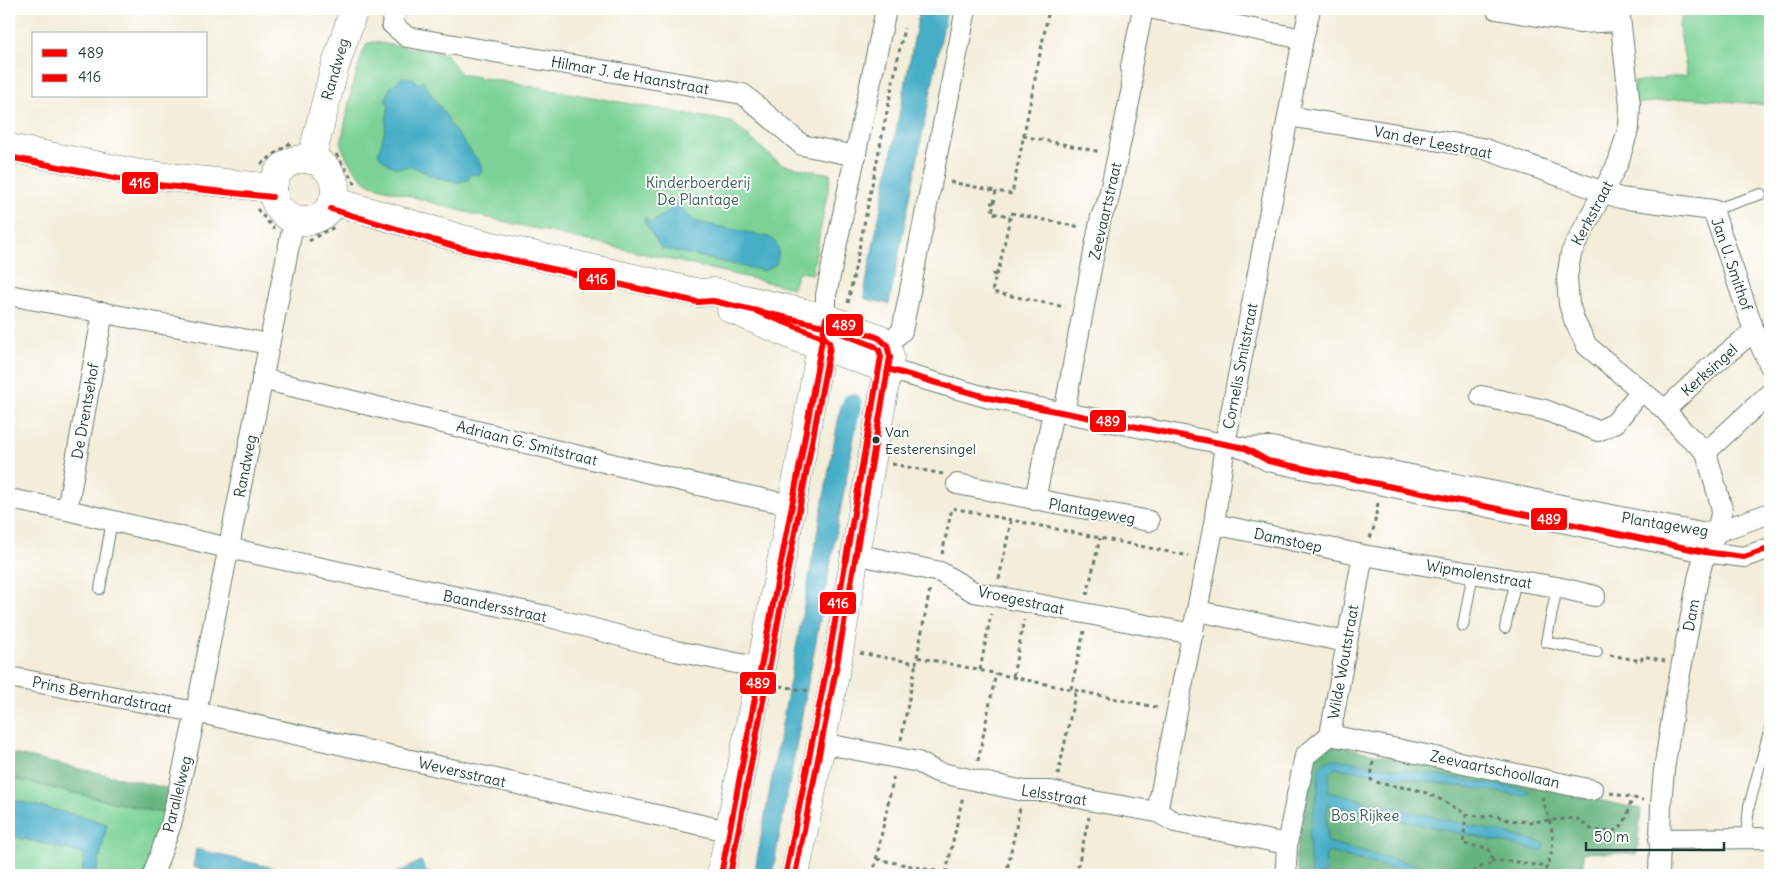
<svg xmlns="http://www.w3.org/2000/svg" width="1779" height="884" viewBox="0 0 1779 884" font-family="Delius,sans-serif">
<rect width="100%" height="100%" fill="#fff"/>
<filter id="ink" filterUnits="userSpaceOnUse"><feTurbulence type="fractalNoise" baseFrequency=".02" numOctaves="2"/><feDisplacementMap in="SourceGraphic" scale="10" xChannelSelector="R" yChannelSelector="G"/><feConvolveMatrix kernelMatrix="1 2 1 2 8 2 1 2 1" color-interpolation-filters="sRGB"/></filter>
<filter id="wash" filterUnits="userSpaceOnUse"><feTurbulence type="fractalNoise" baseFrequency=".0096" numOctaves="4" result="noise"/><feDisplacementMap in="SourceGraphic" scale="20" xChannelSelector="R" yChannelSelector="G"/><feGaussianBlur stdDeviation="1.12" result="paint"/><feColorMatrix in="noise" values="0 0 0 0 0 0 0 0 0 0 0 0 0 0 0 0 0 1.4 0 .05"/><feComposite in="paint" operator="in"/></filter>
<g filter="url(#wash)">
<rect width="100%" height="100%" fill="#f3edd9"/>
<g fill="#7cd296" stroke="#4e8865">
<polygon points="1683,9 1770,9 1770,105 1689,98 1635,104 1634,82 1687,75 1679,25"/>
<path d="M374,42L446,54L461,74L727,121L733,123L774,159L782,164L794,167L831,174L812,274L798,272L793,288L476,215L371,185C358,177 345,159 341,144L352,87L364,49L368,43Z"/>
<polygon points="9,778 166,814 150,875 96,875 107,824 84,817 9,799"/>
<polygon points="16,837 86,854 81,875 9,875 9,838"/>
</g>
<g fill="#65b47f" stroke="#42785a">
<polygon points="1318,742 1641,809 1637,854 1583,852 1583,875 1299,875 1295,857"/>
<polygon points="9,753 171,789 166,814 9,778"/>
</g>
<g fill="#47aec7" stroke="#33767e">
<polygon points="920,9 947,9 889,304 865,299 864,293"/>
<polygon points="403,77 415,79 416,83 420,83 424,80 425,82 424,84 449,120 448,122 480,163 482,171 479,175 472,174 468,180 458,182 434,177 412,166 401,168 394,167 387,163 378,155 385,130 389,103 385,101 390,88"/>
<path d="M674,200L677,201L682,209L694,221L769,237C781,243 779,253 776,264L764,271L661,248L644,221L645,217L650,223L672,209L669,202Z"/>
<polygon points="841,405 856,409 859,411 772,875 754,875"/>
<polygon points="1337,759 1528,790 1531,793 1524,796 1335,768 1330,772 1328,792 1544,843 1542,851 1327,804 1327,842 1456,875 1417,875 1329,852 1326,854 1325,875 1311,875 1309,834 1318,790 1319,767 1325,761"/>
<polygon points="9,799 84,817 107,824 96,875 81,875 85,854 16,837 9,838"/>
<polygon points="196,849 302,875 226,875 193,867"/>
<polygon points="421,861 429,875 392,875"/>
</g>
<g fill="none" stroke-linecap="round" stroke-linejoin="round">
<polyline stroke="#47aec7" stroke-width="19" points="846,432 852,403"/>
</g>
</g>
<g filter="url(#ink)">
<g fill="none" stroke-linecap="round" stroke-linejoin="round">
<g stroke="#697b6e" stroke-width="12">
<g id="lane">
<polyline points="1713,210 1761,194"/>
<polyline points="1557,587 1546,642 1597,652"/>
<polyline points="100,589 112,520"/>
<polyline points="1463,626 1473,573"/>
<polyline points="1505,628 1516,580"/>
<polyline points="1746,837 1749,806 1770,728"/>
</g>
</g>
<g stroke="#697b6e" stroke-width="22">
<g id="street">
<polyline points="396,9 392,24 407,37 743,94 802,145 856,156"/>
<polyline points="1154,9 1303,39"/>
<polyline points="1496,9 1579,23 1620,21"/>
<polyline points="1619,9 1630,105 1629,127 1618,163 1571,253 1567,278 1569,304 1575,322 1587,346 1665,410 1684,432 1706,452 1722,509 1717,532 1705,552 1698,579 1674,705 1664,770 1661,804 1659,875"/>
<polyline points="1288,116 1482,148 1620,198 1713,210 1754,331 1770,366"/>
<polyline points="9,295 269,344"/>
<polyline points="826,318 826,295 886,9"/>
<polyline points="887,345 902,331 966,9"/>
<polyline points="888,369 989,398 1245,448 1271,447 1701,533 1717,532 1770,513"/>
<polyline points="262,379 703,486 791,505"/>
<polyline points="1481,396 1545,410 1598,431 1615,423 1641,391"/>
<polyline points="1665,410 1708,369 1754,331"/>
<polyline points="1064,413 1098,231 1101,217 1108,201 1132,88 1131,67 1143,9"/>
<polyline points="1245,448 1268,461 1705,552 1744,557 1770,548"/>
<polyline points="1706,452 1770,393"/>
<polyline points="957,484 1149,521"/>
<polyline points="9,499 67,510 228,548 546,616 676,651 761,668"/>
<polyline points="1035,500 1053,412"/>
<polyline points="67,510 103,312"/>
<polyline points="1214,524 1363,555 1557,587 1595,596"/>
<polyline points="855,554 940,572 974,592 1193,634"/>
<polyline points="1198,611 1346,642"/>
<polyline points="9,677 196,712 728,831"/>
<polyline points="1330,735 1593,790"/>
<polyline points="822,743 918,762 937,772 1024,791 1051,791 1093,801 1157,812 1175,822 1287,844"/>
<polyline points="1157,812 1214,524 1225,444 1303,39 1310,9"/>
<polyline points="1659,839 1770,838"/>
<polyline points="153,875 171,824 196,712 294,220"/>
<polyline points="1287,875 1286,865 1287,844 1305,756 1330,735 1363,555"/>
</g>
</g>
<g stroke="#697b6e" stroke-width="29">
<g id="secondary">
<polyline points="9,148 140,174 273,188"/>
<circle cx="304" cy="190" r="31"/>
<polyline points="311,160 334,70 354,9"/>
<polyline points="333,201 462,239 699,293 714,292 826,318 879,338 887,345 890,357 855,554 837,664 795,875"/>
<polyline points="731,309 798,338 888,369"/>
<polyline points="721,875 802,453 826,318"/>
</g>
</g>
<g stroke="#697b6e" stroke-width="3" stroke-dasharray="4 4" stroke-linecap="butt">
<polyline points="1023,136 1101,152"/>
<polyline points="336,154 356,185"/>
<polyline points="261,164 293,141"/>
<polyline points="950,182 996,191"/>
<polyline points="990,203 994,203 992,213 1010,216"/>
<polyline points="994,203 996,191 1012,194 1049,9"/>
<polyline points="257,209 274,229"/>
<polyline points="309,241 324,232 337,226"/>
<polyline points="992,274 996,275 992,292 1065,307"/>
<polyline points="996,275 999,268 1011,213 1080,227"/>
<polyline points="848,303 904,28"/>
<polyline points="892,464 943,474"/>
<polyline points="1370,538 1374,527 1378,503"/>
<polyline points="942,554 952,508 1189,556"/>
<polyline points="999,579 1011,521"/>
<polyline points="1087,595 1100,538"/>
<polyline points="860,653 916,663 917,657 1160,708"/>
<polyline points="1610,655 1641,661 1643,656 1665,661"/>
<polyline points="917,657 930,589"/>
<polyline points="980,670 991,614"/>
<polyline points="1013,676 1024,620"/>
<polyline points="780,686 809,691"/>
<polyline points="1071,689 1084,631"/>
<polyline points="901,740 916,663"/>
<polyline points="978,761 996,673"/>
<path d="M1373,762L1371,780C1387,787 1404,786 1421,791C1437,796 1451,806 1466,814L1463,844L1488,848L1492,855L1490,864L1476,869L1473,875"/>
<polyline points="1058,775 1076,690"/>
<polyline points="1610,793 1643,800"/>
<path d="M1542,797C1553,831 1559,842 1543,875"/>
<path d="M1466,814L1483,817L1494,815L1508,820L1530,822L1575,818C1582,820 1584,826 1591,829C1594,831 1599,831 1602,831C1626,834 1627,816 1632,798"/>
<polyline points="877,859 955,875"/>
<polyline points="1491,861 1511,861 1547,867"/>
<polyline points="946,873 963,796"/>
<polyline points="873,875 894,775"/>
<polyline points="1006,875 1020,808"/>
<polyline points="1076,875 1089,817"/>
</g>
<use href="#lane" stroke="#fff" stroke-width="10"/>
<use href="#street" stroke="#fff" stroke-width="20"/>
<use href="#secondary" stroke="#fff" stroke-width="28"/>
<g stroke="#fff" stroke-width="10">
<g id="bus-1">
<polyline points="888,369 989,398 1245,448 1268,461 1705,552 1744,557 1770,548"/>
<polyline points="721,875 802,453 826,318 879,338 887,345 890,357 837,664 795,875"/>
</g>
</g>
<g stroke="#fff" stroke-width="10">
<g id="bus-2">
<polyline points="9,157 139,183 272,197"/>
<polyline points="331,209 460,248 697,302 713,301 823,326 874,346 879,350 881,357 828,662 786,873"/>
<polyline points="730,875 830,347 829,342 825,338 758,312"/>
</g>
</g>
<use href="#bus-1" stroke="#f00" stroke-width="6"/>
<use href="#bus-2" stroke="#f00" stroke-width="6"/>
</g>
</g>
<circle fill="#1f3d34" stroke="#fff" stroke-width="2" cx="876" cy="440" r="4.5"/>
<g text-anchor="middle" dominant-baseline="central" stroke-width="4" stroke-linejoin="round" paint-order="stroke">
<g font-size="14" fill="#1f3d34" stroke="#fff" text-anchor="start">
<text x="885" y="432">Van<tspan x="885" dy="17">Eesterensingel</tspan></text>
</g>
<g font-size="15" fill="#1f3d34" stroke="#fff">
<text transform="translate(335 69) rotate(-74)">Randweg</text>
<text transform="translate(630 75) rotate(10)">Hilmar J. de Haanstraat</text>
<text transform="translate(1433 142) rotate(11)">Van der Leestraat</text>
<text transform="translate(1105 211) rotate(-77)">Zeevaartstraat</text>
<text transform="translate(1592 213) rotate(-62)">Kerkstraat</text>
<text transform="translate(1732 264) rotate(71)">Jan U. Smithof</text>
<text transform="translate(1240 366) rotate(-79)">Cornelis Smitstraat</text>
<text transform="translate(1709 370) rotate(-42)">Kerksingel</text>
<text transform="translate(85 411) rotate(-80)">De Drentsehof</text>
<text transform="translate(527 443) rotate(14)">Adriaan G. Smitstraat</text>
<text transform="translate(245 466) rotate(-79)">Randweg</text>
<text transform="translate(1092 511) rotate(10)">Plantageweg</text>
<text transform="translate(1665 524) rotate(9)">Plantageweg</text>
<text transform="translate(1288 540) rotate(12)">Damstoep</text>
<text transform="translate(1479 574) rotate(10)">Wipmolenstraat</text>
<text transform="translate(1021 600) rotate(12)">Vroegestraat</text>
<text transform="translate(495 606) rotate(12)">Baandersstraat</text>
<text transform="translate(1691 615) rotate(-80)">Dam</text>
<text transform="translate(1343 662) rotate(-80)">Wilde Woutstraat</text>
<text transform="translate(102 695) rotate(11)">Prins Bernhardstraat</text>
<text transform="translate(1495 769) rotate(12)">Zeevaartschoollaan</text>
<text transform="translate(462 772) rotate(13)">Weversstraat</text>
<text transform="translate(177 794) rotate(-76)">Parallelweg</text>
<text transform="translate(1054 795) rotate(9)">Lelsstraat</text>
</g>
<g font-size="15" fill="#36624c" stroke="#fff">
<text x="698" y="182">Kinderboerderij<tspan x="698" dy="17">De Plantage</tspan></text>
<text x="1365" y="815">Bos Rijkee</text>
</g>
</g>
<g stroke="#fff" stroke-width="2">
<rect x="121" y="171" width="38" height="24" rx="5" fill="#f00"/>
<rect x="578" y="267" width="38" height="24" rx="5" fill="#f00"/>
<rect x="825" y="313" width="39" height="24" rx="5" fill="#f00"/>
<rect x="1089" y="409" width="38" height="24" rx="5" fill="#f00"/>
<rect x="1530" y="507" width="38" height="24" rx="5" fill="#f00"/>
<rect x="819" y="591" width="38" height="24" rx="5" fill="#f00"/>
<rect x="739" y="671" width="38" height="24" rx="5" fill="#f00"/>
</g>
<g font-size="14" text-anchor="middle" font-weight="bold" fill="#fff">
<text x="140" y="188">416</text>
<text x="597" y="284">416</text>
<text x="844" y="330">489</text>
<text x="1108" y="426">489</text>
<text x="1549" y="524">489</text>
<text x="838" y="608">416</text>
<text x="758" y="688">489</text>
</g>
<rect width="1779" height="884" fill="none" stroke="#fff" stroke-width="30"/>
<rect x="32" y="32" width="175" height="65" fill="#ffffff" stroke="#a5b1ae"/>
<rect x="42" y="49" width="25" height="8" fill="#ff0000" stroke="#a5b1ae"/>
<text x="78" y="58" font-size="15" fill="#1f3d34">489</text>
<rect x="42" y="74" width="25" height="8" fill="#ff0000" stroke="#a5b1ae"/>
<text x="78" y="82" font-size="15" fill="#1f3d34">416</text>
<path d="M1586 842v8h138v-8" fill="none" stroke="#1f3d34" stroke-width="2.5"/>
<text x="1594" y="842" font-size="15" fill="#1f3d34" stroke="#ffffff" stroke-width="4" paint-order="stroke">50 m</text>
</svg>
